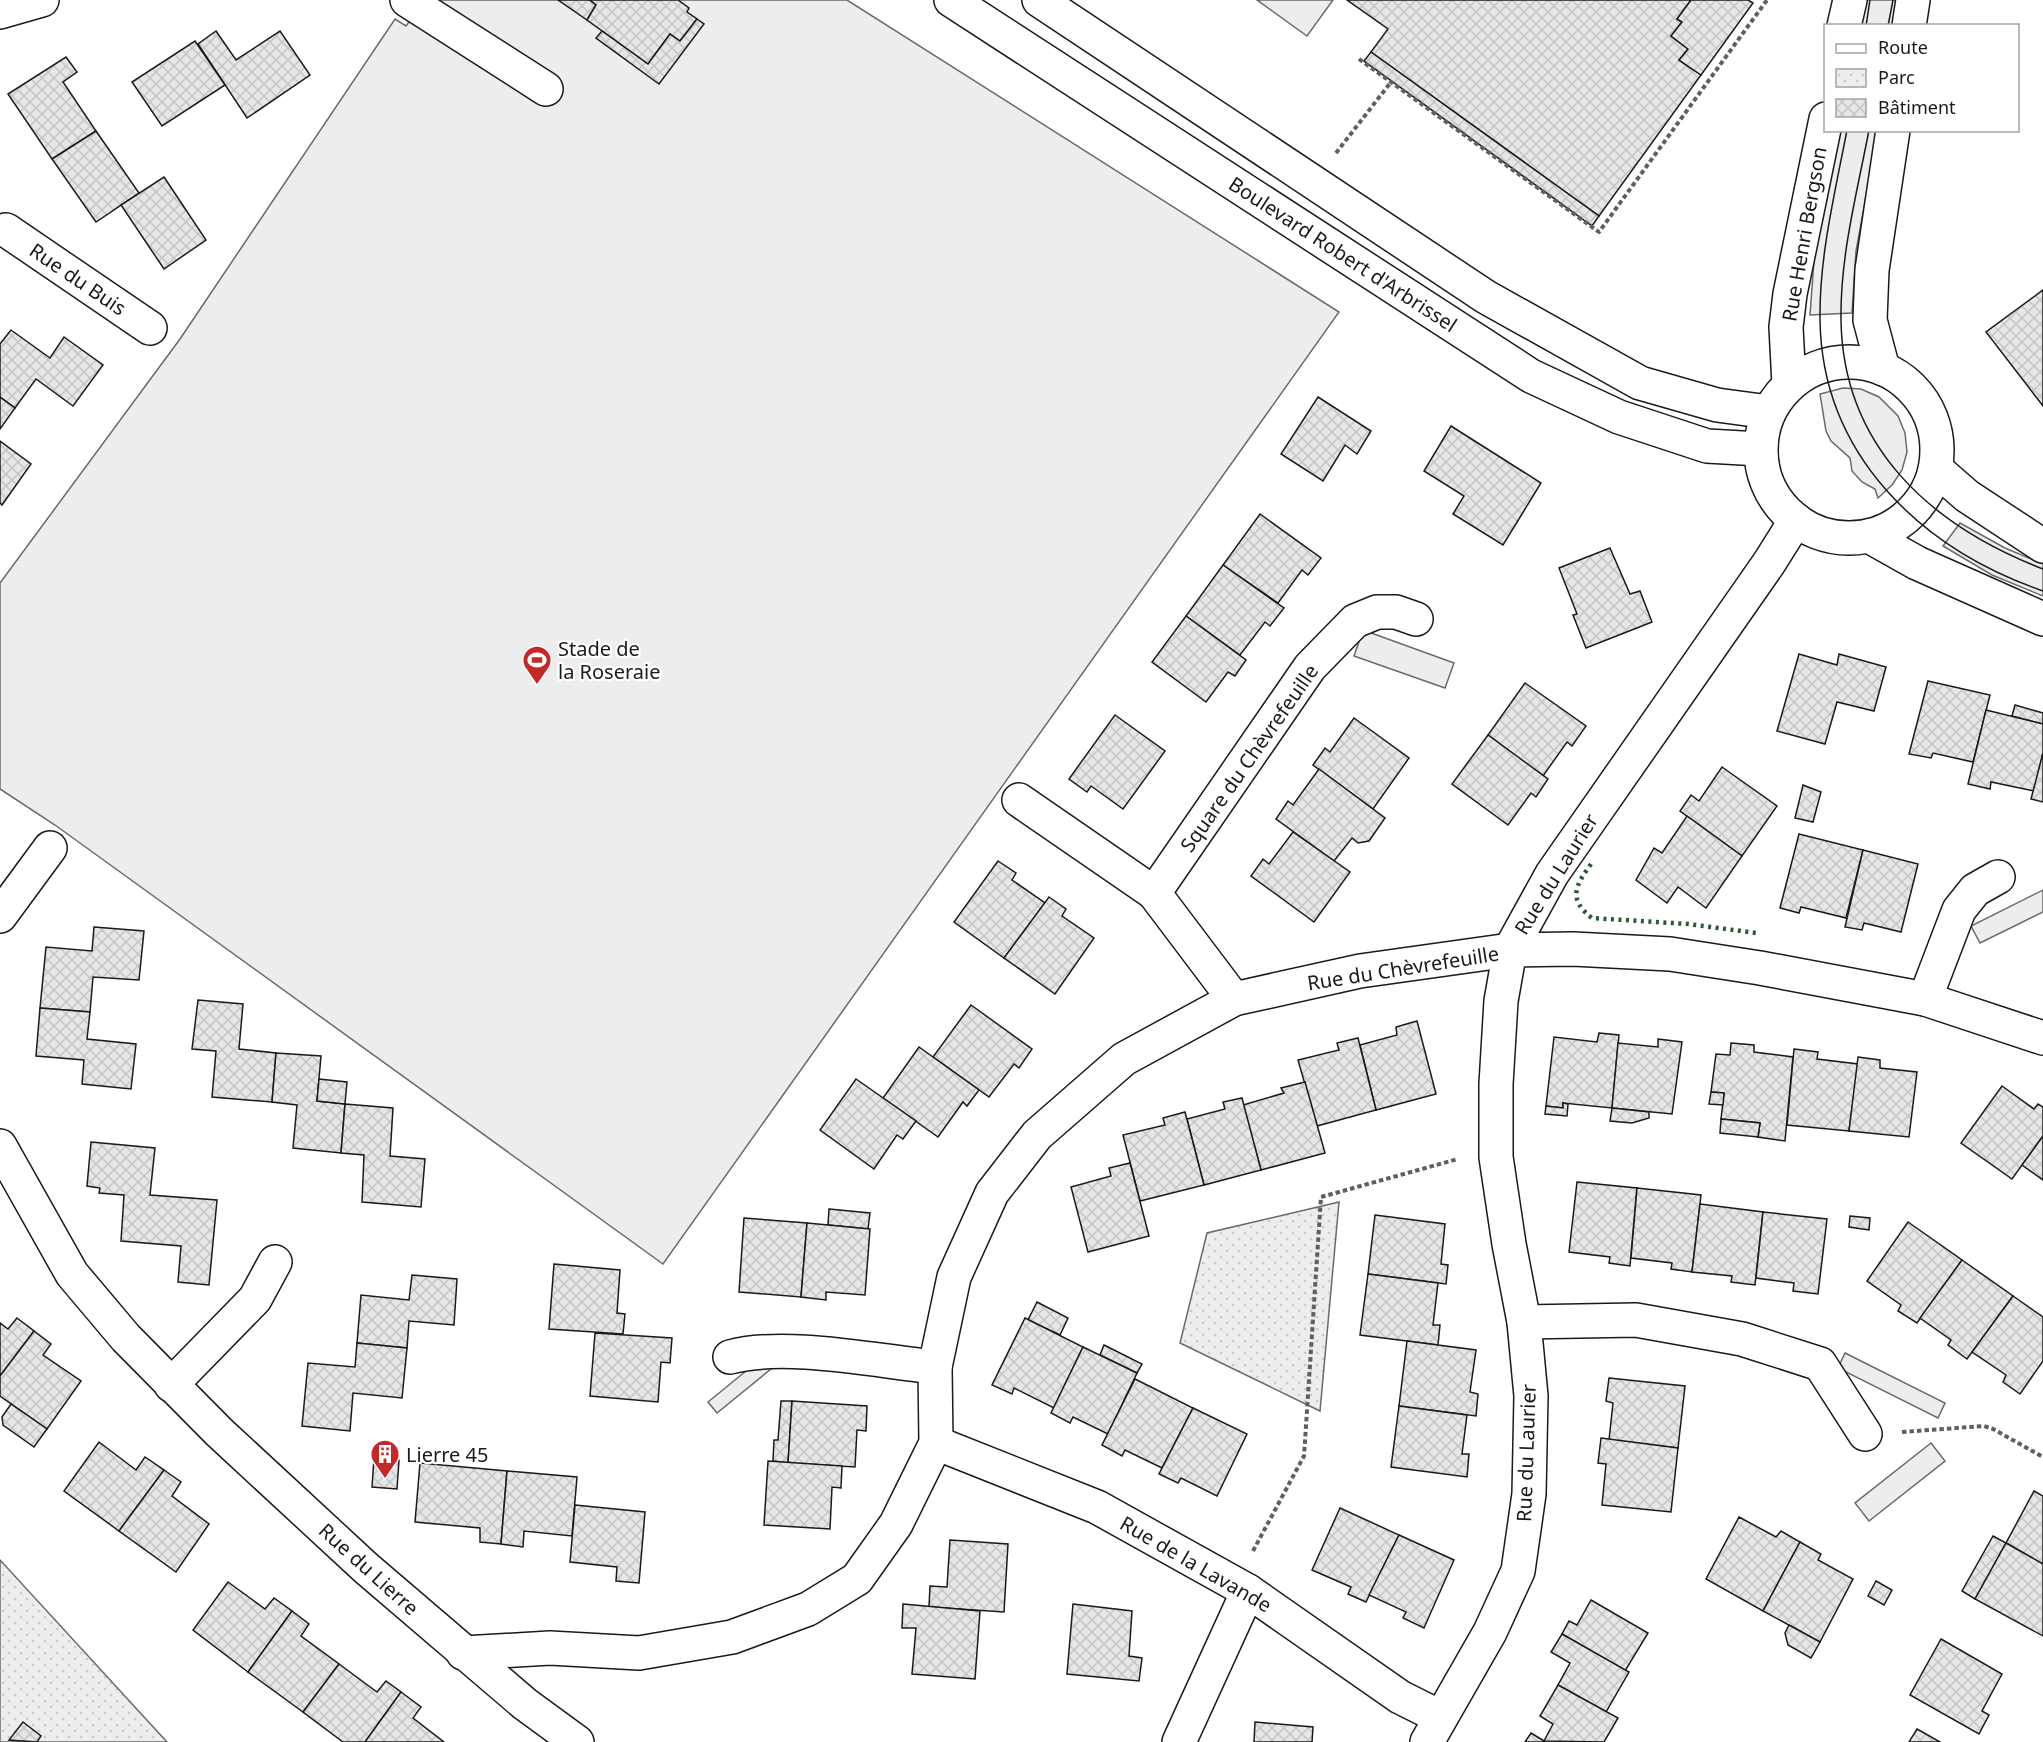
<svg xmlns="http://www.w3.org/2000/svg" width="2043" height="1742" viewBox="0 0 2043 1742" font-family="'Noto Sans',sans-serif">
<defs>
<pattern id="park-dots" width="8" height="8" patternUnits="userSpaceOnUse" patternTransform="scale(1.5)"><rect width="8" height="8" fill="#ededed"/><path d="M2 2h.1M6 6h.1" fill="none" stroke="#cbcbcb" stroke-width="1.8" stroke-linecap="round"/></pattern>
<pattern id="building-cross-hatch" width="8" height="8" patternUnits="userSpaceOnUse" patternTransform="scale(1.5)"><rect width="8" height="8" fill="#e6e6e6"/><path d="M0 0l8 8M0 8l8-8" fill="none" stroke="#c5c5c5"/></pattern>
</defs>
<rect width="100%" height="100%" fill="#fff"/>
<g fill="#ededed" stroke="#6a6a6a" stroke-width="1.5">
<polygon points="425,0 847,0 1339,312 663,1264 55,825 0,789 0,583 180,339 395,19 406,26"/>
<polygon points="1257,0 1333,0 1307,36"/>
<polygon points="1862,0 1903,0 1898,25 1858,26"/>
<polygon points="1838,131 1878,131 1856,251 1852,313 1810,315 1814,260"/>
<polygon points="1843,388 1861,389 1879,397 1898,416 1905,433 1907,452 1902,470 1892,485 1878,498 1875,489 1862,482 1852,471 1850,458 1831,441 1826,431 1820,394"/>
<polygon points="1960,523 2005,548 2043,564 2043,596 1992,575 1943,546"/>
<polygon points="1363,630 1454,663 1445,688 1354,656"/>
<polygon points="2043,890 2043,912 1980,943 1971,926"/>
<polygon points="1845,1353 1945,1403 1938,1418 1838,1368"/>
<polygon points="762,1358 771,1369 717,1413 708,1402"/>
<polygon points="1931,1443 1945,1461 1869,1521 1855,1503"/>
</g>
<g fill="url(#park-dots)" stroke="#6a6a6a" stroke-width="1.5">
<polygon points="1339,1202 1320,1411 1180,1343 1207,1233"/>
<polygon points="0,1560 167,1742 0,1742"/>
</g>
<g fill="url(#building-cross-hatch)" stroke="#1a1a1a" stroke-width="1.5">
<polygon points="558,0 590,0 596,5 587,20"/>
<polygon points="590,0 678,0 689,8 687,12 697,19 680,41 670,34 648,64 587,20 596,5"/>
<polygon points="1347,0 1691,0 1677,19 1682,22 1671,36 1688,49 1679,60 1701,75 1599,216 1371,52 1388,29"/>
<polygon points="1691,0 1748,0 1753,3 1701,75 1679,60 1688,49 1671,36 1682,22 1677,19"/>
<polygon points="697,19 704,24 659,84 596,38 602,31 648,64 670,34 680,41"/>
<polygon points="216,31 236,60 280,31 310,75 247,118 198,44"/>
<polygon points="195,41 225,85 162,126 132,82"/>
<polygon points="1371,52 1599,216 1592,226 1364,61"/>
<polygon points="66,57 77,72 63,82 96,131 52,159 8,94"/>
<polygon points="96,131 139,193 96,222 52,159"/>
<polygon points="164,177 206,240 164,269 121,205"/>
<polygon points="2043,290 2043,406 1986,332"/>
<polygon points="11,330 50,358 64,337 103,365 73,406 36,379 15,408 0,397 0,344"/>
<polygon points="0,397 15,408 0,429"/>
<polygon points="1318,397 1371,431 1357,454 1345,445 1323,481 1281,454"/>
<polygon points="1451,426 1541,483 1503,545 1453,514 1464,496 1424,471"/>
<polygon points="0,441 31,464 2,505 0,503"/>
<polygon points="1260,514 1321,558 1308,575 1302,570 1278,603 1223,565"/>
<polygon points="1610,548 1630,594 1640,591 1652,622 1586,648 1573,615 1577,614 1559,568"/>
<polygon points="1223,565 1284,608 1270,626 1265,622 1240,655 1186,616"/>
<polygon points="1186,616 1246,660 1235,676 1228,672 1206,702 1152,662"/>
<polygon points="1799,654 1837,665 1839,654 1886,667 1874,711 1837,702 1825,744 1777,731"/>
<polygon points="1928,681 1990,695 1973,762 1933,753 1931,758 1909,754"/>
<polygon points="1525,683 1586,726 1572,746 1567,742 1543,776 1488,735"/>
<polygon points="2015,705 2043,713 2043,724 2012,716"/>
<polygon points="1986,710 2043,724 2043,753 2034,791 1991,782 1990,789 1968,784"/>
<polygon points="1115,715 1165,751 1123,809 1091,786 1087,792 1069,779"/>
<polygon points="1354,718 1409,758 1373,809 1313,765 1325,748 1330,752"/>
<polygon points="1488,735 1548,779 1536,797 1531,793 1508,825 1452,784"/>
<polygon points="2043,753 2043,802 2031,799"/>
<polygon points="1722,767 1777,806 1742,856 1680,811 1691,795 1699,801"/>
<polygon points="1319,769 1385,818 1369,841 1358,843 1352,838 1334,861 1276,819 1288,801 1293,805"/>
<polygon points="1803,785 1821,792 1813,822 1795,818"/>
<polygon points="1687,816 1742,856 1706,908 1678,887 1667,903 1636,880 1654,848 1662,853"/>
<polygon points="1293,832 1350,872 1314,922 1251,876 1263,859 1269,864"/>
<polygon points="1799,834 1863,850 1846,918 1801,907 1799,913 1780,908"/>
<polygon points="1863,850 1918,864 1901,932 1864,923 1862,930 1845,927"/>
<polygon points="998,861 1016,873 1012,880 1045,903 1004,958 954,922"/>
<polygon points="1049,897 1066,909 1062,916 1094,938 1055,994 1004,958"/>
<polygon points="94,927 144,931 139,980 93,977 90,1012 40,1008 46,947 92,951"/>
<polygon points="198,1000 243,1004 239,1049 276,1053 272,1102 212,1097 216,1051 192,1049"/>
<polygon points="971,1005 1032,1049 1019,1068 1014,1064 989,1097 933,1057"/>
<polygon points="40,1008 90,1012 87,1039 136,1044 131,1089 82,1084 84,1060 36,1056"/>
<polygon points="1417,1021 1436,1094 1376,1110 1360,1045 1397,1035 1396,1027"/>
<polygon points="1599,1033 1619,1035 1612,1108 1563,1103 1563,1108 1546,1106 1554,1037 1597,1042"/>
<polygon points="1358,1038 1376,1110 1317,1126 1298,1060 1339,1050 1337,1043"/>
<polygon points="1658,1039 1682,1042 1672,1114 1612,1108 1618,1043 1658,1047"/>
<polygon points="1731,1043 1754,1045 1754,1052 1793,1057 1785,1141 1758,1137 1760,1123 1721,1119 1724,1093 1711,1092 1716,1054 1730,1055"/>
<polygon points="919,1047 979,1090 967,1106 963,1102 938,1137 883,1098"/>
<polygon points="1794,1049 1818,1052 1817,1059 1858,1064 1849,1131 1787,1125"/>
<polygon points="276,1053 321,1056 317,1101 345,1104 341,1153 293,1148 297,1105 272,1102"/>
<polygon points="1858,1057 1880,1060 1880,1068 1917,1072 1909,1137 1849,1131"/>
<polygon points="319,1079 347,1082 345,1104 317,1101"/>
<polygon points="856,1079 916,1121 903,1139 897,1135 874,1169 820,1130"/>
<polygon points="1305,1082 1325,1153 1261,1170 1243,1105 1284,1093 1281,1088"/>
<polygon points="2002,1086 2034,1109 2038,1104 2043,1107 2043,1136 2012,1179 1961,1143"/>
<polygon points="1711,1092 1724,1093 1723,1105 1709,1104"/>
<polygon points="1242,1098 1261,1170 1204,1185 1187,1119 1225,1109 1223,1102"/>
<polygon points="1563,1103 1568,1104 1567,1116 1545,1114 1546,1106 1563,1108"/>
<polygon points="345,1104 393,1108 390,1156 425,1159 421,1207 362,1202 364,1155 341,1153"/>
<polygon points="1612,1108 1649,1112 1649,1118 1632,1123 1610,1121"/>
<polygon points="1185,1112 1204,1185 1140,1201 1123,1135 1165,1125 1163,1118"/>
<polygon points="1721,1119 1760,1123 1758,1137 1720,1133"/>
<polygon points="2043,1136 2043,1180 2022,1165"/>
<polygon points="91,1142 155,1148 150,1195 217,1200 209,1285 178,1282 181,1246 121,1241 124,1195 99,1193 100,1188 87,1186"/>
<polygon points="1130,1163 1149,1236 1088,1252 1071,1187 1111,1176 1109,1168"/>
<polygon points="1577,1182 1637,1188 1630,1266 1609,1263 1610,1257 1569,1252"/>
<polygon points="1637,1188 1701,1195 1692,1272 1671,1269 1672,1263 1631,1258"/>
<polygon points="1700,1204 1763,1212 1755,1285 1731,1282 1732,1276 1692,1272"/>
<polygon points="829,1209 870,1213 868,1229 828,1225"/>
<polygon points="1763,1212 1827,1219 1818,1294 1793,1291 1794,1283 1756,1278"/>
<polygon points="1375,1215 1445,1224 1441,1264 1448,1265 1446,1284 1368,1274"/>
<polygon points="1850,1216 1870,1218 1869,1230 1849,1227"/>
<polygon points="744,1218 807,1223 801,1297 739,1292"/>
<polygon points="1908,1222 1962,1260 1917,1323 1898,1311 1901,1305 1867,1281"/>
<polygon points="807,1223 870,1229 865,1295 826,1292 826,1300 801,1297"/>
<polygon points="1962,1260 2013,1296 1967,1359 1948,1345 1951,1340 1920,1318"/>
<polygon points="554,1264 620,1270 617,1313 625,1314 623,1334 549,1329"/>
<polygon points="1368,1274 1438,1283 1433,1325 1440,1325 1438,1345 1360,1335"/>
<polygon points="412,1275 457,1279 454,1325 409,1321 407,1348 357,1343 361,1295 409,1300"/>
<polygon points="2013,1296 2043,1317 2043,1361 2020,1394 2003,1382 2006,1375 1972,1352"/>
<polygon points="1037,1302 1068,1318 1060,1335 1028,1320"/>
<polygon points="17,1318 34,1331 0,1376 0,1323 8,1329"/>
<polygon points="1025,1318 1083,1347 1054,1408 1014,1388 1012,1394 992,1385"/>
<polygon points="34,1331 51,1344 43,1355 81,1381 47,1429 0,1396 0,1376"/>
<polygon points="595,1333 672,1338 670,1363 661,1362 658,1402 590,1396"/>
<polygon points="1407,1341 1476,1350 1470,1392 1478,1394 1476,1416 1399,1406"/>
<polygon points="357,1343 407,1348 402,1398 353,1393 350,1431 302,1426 308,1363 355,1367"/>
<polygon points="1104,1345 1142,1364 1137,1373 1100,1355"/>
<polygon points="1083,1347 1137,1373 1108,1434 1073,1417 1070,1423 1051,1413"/>
<polygon points="1609,1378 1685,1386 1678,1448 1609,1440 1613,1403 1606,1401"/>
<polygon points="1135,1379 1193,1408 1162,1468 1125,1450 1122,1456 1102,1445"/>
<polygon points="781,1401 792,1401 788,1463 773,1461 774,1440 778,1440"/>
<polygon points="792,1401 867,1406 866,1431 857,1430 855,1467 788,1463"/>
<polygon points="11,1404 47,1429 34,1447 3,1425 2,1417"/>
<polygon points="1399,1406 1467,1415 1462,1454 1469,1454 1467,1477 1391,1467"/>
<polygon points="1193,1408 1247,1434 1217,1496 1181,1478 1178,1483 1159,1474"/>
<polygon points="1601,1438 1678,1448 1671,1512 1602,1505 1606,1464 1598,1463"/>
<polygon points="99,1442 136,1470 145,1457 164,1470 119,1531 64,1491"/>
<polygon points="374,1458 399,1460 397,1489 372,1487"/>
<polygon points="768,1461 842,1466 841,1488 832,1487 830,1529 764,1525"/>
<polygon points="420,1463 507,1471 501,1544 480,1542 480,1528 415,1522"/>
<polygon points="164,1470 181,1482 172,1496 209,1524 176,1572 119,1531"/>
<polygon points="507,1471 577,1477 572,1536 524,1531 523,1547 501,1544"/>
<polygon points="2034,1491 2043,1496 2043,1564 2006,1543"/>
<polygon points="575,1505 645,1512 639,1583 616,1581 617,1567 570,1562"/>
<polygon points="1340,1508 1399,1535 1366,1602 1348,1594 1351,1587 1312,1570"/>
<polygon points="1739,1517 1776,1537 1781,1531 1800,1542 1763,1611 1706,1579"/>
<polygon points="1399,1535 1454,1560 1424,1628 1403,1618 1406,1612 1369,1595"/>
<polygon points="1993,1536 2006,1543 1975,1599 1962,1591"/>
<polygon points="950,1540 1008,1544 1004,1612 929,1607 930,1586 947,1587"/>
<polygon points="1800,1542 1821,1554 1818,1560 1853,1579 1820,1642 1763,1611"/>
<polygon points="2006,1543 2043,1564 2043,1636 1975,1599"/>
<polygon points="1876,1581 1892,1590 1884,1605 1868,1596"/>
<polygon points="228,1582 265,1609 274,1598 292,1611 248,1672 193,1630"/>
<polygon points="1591,1600 1648,1633 1625,1671 1562,1634 1569,1621 1577,1625"/>
<polygon points="903,1604 980,1611 975,1679 912,1674 916,1628 902,1628"/>
<polygon points="1073,1604 1132,1611 1129,1656 1142,1658 1139,1681 1067,1674"/>
<polygon points="292,1611 309,1624 301,1636 339,1664 303,1712 248,1672"/>
<polygon points="1789,1625 1820,1642 1811,1658 1788,1645 1785,1633"/>
<polygon points="1562,1634 1629,1672 1606,1712 1558,1685 1570,1663 1551,1652"/>
<polygon points="1941,1639 2002,1674 1982,1711 1989,1715 1979,1734 1910,1695"/>
<polygon points="339,1664 377,1692 386,1681 401,1692 365,1742 343,1742 303,1712"/>
<polygon points="1558,1685 1618,1718 1604,1742 1544,1741 1553,1724 1540,1716"/>
<polygon points="401,1692 421,1707 413,1718 444,1742 365,1742"/>
<polygon points="23,1722 41,1736 37,1742 9,1740"/>
<polygon points="1255,1722 1313,1727 1312,1742 1254,1742"/>
<polygon points="1917,1729 1940,1742 1909,1742"/>
<polygon points="1531,1733 1544,1741 1546,1742 1525,1742"/>
</g>
<g fill="none" stroke-linecap="round" stroke-linejoin="round">
<g stroke="#1a1a1a" stroke-width="36">
<g id="minor">
<polyline points="407,0 546,89"/>
<polyline points="951,0 1531,376 1619,417 1707,446 1760,449"/>
<polyline points="1039,0 1486,297 1640,383 1717,405 1769,412"/>
<polyline points="0,12 42,0"/>
<polyline points="1844,26 1850,0"/>
<polyline points="1909,26 1913,0"/>
<polyline points="6,230 150,328"/>
<circle cx="1849" cy="450" r="88"/>
<polyline points="1883,369 1870,320 1872,270 1893,130"/>
<polyline points="1789,385 1786,327 1790,294 1826,119"/>
<polyline points="1936,469 1967,496 2043,546"/>
<polyline points="1869,536 1917,563 2043,619"/>
<polyline points="1019,800 1154,893"/>
<polyline points="0,916 50,848"/>
<polyline points="1234,999 1154,893 1310,667 1355,621 1377,612 1396,612 1416,619"/>
<polyline points="1925,999 1959,910 1975,890 1998,877"/>
<polyline points="0,1146 72,1274 126,1338 219,1432 366,1568 525,1704 577,1742"/>
<polyline points="1524,1322 1636,1320 1742,1339 1820,1364 1865,1434"/>
<path d="M730,1357C785,1342 876,1361 935,1367"/>
<polyline points="171,1385 255,1299 275,1262"/>
<polyline points="936,1443 1097,1507 1248,1591 1400,1697 1440,1717"/>
<polyline points="463,1653 550,1648 639,1653 732,1637 808,1609 857,1579 896,1524 936,1443 935,1367 954,1277 992,1193 1037,1135 1124,1059 1234,999 1360,971 1510,950 1573,949 1670,954 1760,968 1925,999 2043,1038"/>
<polyline points="1179,1742 1248,1591"/>
<polyline points="1427,1742 1490,1632 1518,1571 1529,1494 1531,1396 1524,1322 1509,1244 1496,1157 1496,1084 1501,1001 1510,950 1552,874 1769,563 1796,520"/>
</g>
</g>
<g stroke="#5f5f5f" stroke-width="4" stroke-dasharray="4.5 3" stroke-linecap="butt">
<polyline points="1359,59 1599,232 1767,0"/>
<polyline points="1336,153 1391,82"/>
<polyline points="1902,1432 1984,1426 1993,1429 2043,1457"/>
<polyline points="1253,1551 1304,1456 1321,1197 1458,1159"/>
</g>
<use href="#minor" stroke="#fff" stroke-width="33"/>
<g stroke="#1a1a1a" stroke-width="1.5">
<polyline points="1866,26 1870,0"/>
<polyline points="1888,26 1893,0"/>
<path d="M1847,130C1835,193 1819,257 1820,320C1822,456 1922,549 2043,591"/>
<path d="M1869,130C1857,193 1840,256 1841,320C1843,448 1932,526 2043,569"/>
</g>
<path stroke="#2b5a34" stroke-width="4.5" stroke-dasharray="3 4.5" stroke-linecap="butt" d="M1591,864C1576,885 1567,899 1592,918L1688,924L1756,933"/>
</g>
<defs>
<g id="stadium-pin" transform="scale(1.5)"><path d="M0 17L-7.5 6A9.5 9.5 0 1 1 7.5 6Z" fill="#c62828" stroke="#fff"/><path d="M0-5a6.5 5 0 1 0 0 10a6.5 5 0 1 0 0-10ZM-3.5-1.8h7v3.6h-7Z" fill="#fff"/></g>
<g id="building-pin" transform="scale(1.5)"><path d="M0 17L-7.5 6A9.5 9.5 0 1 1 7.5 6Z" fill="#c62828" stroke="#fff"/><path d="M-4-6H4V6H1V3H-1V6H-4ZM-2.5-4.3h1.7v1.8h-1.7ZM.8-4.3h1.7v1.8H.8ZM-2.5-1h1.7V.8h-1.7ZM.8-1h1.7V.8H.8Z" fill="#fff"/></g>
</defs>
<g fill-rule="evenodd">
<use href="#stadium-pin" x="537" y="660"/>
<use href="#building-pin" x="385" y="1454"/>
</g>
<g text-anchor="middle" dominant-baseline="central" stroke-width="4.5" stroke-linejoin="round" paint-order="stroke">
<g font-size="20" fill="#1a1a1a" stroke="#fff">
<text transform="translate(1804 234) rotate(-80)">Rue Henri Bergson</text>
<text transform="translate(1343 254) rotate(33)">Boulevard Robert d'Arbrissel</text>
<text transform="translate(78 279) rotate(34)">Rue du Buis</text>
<text transform="translate(1249 758) rotate(-55)">Square du Chèvrefeuille</text>
<text transform="translate(1556 874) rotate(-58)">Rue du Laurier</text>
<text transform="translate(1403 968) rotate(-9)">Rue du Chèvrefeuille</text>
<text transform="translate(1526 1453) rotate(-88)">Rue du Laurier</text>
<text transform="translate(1196 1564) rotate(30)">Rue de la Lavande</text>
<text transform="translate(369 1569) rotate(42)">Rue du Lierre</text>
</g>
<g font-size="20" fill="#1a1a1a" stroke="#fff" text-anchor="start">
<text x="558" y="648">Stade de<tspan x="558" dy="23">la Roseraie</tspan></text>
<text x="406" y="1454">Lierre 45</text>
</g>
</g>
<rect x="1824" y="24" width="195" height="108" fill="#ffffff" stroke="#a3a3a3" stroke-width="1.5"/>
<rect x="1836" y="44" width="30" height="9" fill="#ffffff" stroke="#a3a3a3" stroke-width="1.5"/>
<text x="1878" y="54" font-size="18" fill="#1a1a1a">Route</text>
<rect x="1836" y="69" width="30" height="18" fill="url(#park-dots)" stroke="#a3a3a3" stroke-width="1.5"/>
<text x="1878" y="84" font-size="18" fill="#1a1a1a">Parc</text>
<rect x="1836" y="99" width="30" height="18" fill="url(#building-cross-hatch)" stroke="#a3a3a3" stroke-width="1.5"/>
<text x="1878" y="114" font-size="18" fill="#1a1a1a">Bâtiment</text>
</svg>
